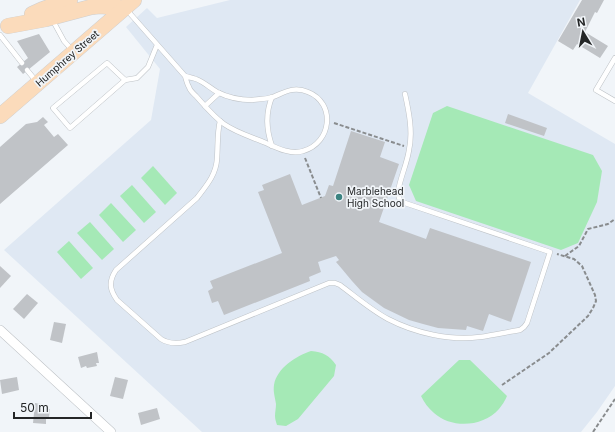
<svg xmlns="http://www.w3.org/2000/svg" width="615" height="432" viewBox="0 0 615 432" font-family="Inter,sans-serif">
<rect width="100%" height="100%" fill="#f1f5f9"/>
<polygon fill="#dfe8f3" points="230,0 580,0 528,93 615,144 615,386 597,412 581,432 202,432 4,250 151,120 160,69 126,27 147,8 157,18"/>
<g fill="#a5e9b6">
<polygon points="447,106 593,155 602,171 597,202 578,243 561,250 416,201 409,185 433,113"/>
<polygon points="153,166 177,193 165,205 141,178"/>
<polygon points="132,185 156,212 144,223 120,196"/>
<polygon points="111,203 136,230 123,242 99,215"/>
<polygon points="90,222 114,249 102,260 77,233"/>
<polygon points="69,241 93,268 81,279 57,252"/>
<path d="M311,351C323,352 329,355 336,365L334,376L298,419L286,426L277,425C276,422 275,419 275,416C275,412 276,408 276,404C275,397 273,392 274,385C277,368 296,356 311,351Z"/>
<path d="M459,360H470L507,396C505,401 502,405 499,409C483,427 452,429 434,413C428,408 424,402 421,396Z"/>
</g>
<g fill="#c0c3c7">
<polygon points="582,0 604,0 597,13 595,12 585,32 608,46 600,58 577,44 573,50 558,41"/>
<polygon points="39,34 50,52 23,74 17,67 28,58 17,41"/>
<polygon points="508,114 547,128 544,136 505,123"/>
<polygon points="43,117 48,122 44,125 54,137 58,134 68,145 0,204 0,147 26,124 37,122"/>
<polygon points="351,131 385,142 380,157 399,164 379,222 426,239 430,228 531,262 511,322 489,314 483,331 467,326 466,330 438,328 423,324 409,320 384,308 362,292 352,281 342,269 336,262 339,260 336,256 318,262 321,272 309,277 310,281 224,315 218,301 212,303 208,291 213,288 210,281 282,253 258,192 264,190 262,185 290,174 302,205 325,196 329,185 333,186"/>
<polygon points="0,266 11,276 0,288"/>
<polygon points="27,294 38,303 24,319 13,309"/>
<polygon points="54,322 66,324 62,343 50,340"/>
<polygon points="97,352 99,363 96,363 97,366 87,368 86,366 81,368 78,357"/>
<polygon points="17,377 19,390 2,394 0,380"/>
<polygon points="115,377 128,380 123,399 110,396"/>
<polygon points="35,403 47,405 47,409 50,409 49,418 46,418 46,424 33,423"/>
<polygon points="157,408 160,419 141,425 138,413"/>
</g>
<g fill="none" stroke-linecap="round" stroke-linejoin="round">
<g stroke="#bec2c6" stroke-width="5.5">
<g id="service">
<path d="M126,9L185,76C186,79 187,84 189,87C190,91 194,94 196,96C205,106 214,117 224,124C237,133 252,137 266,143C277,148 291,155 303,151C332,143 336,103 308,92C294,86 285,92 273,97C267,99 259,99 252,100C241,100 227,97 217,92C210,88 204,82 196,79C193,78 188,77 185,76"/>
<polyline points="52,19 64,41 73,51"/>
<polyline points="0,35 22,63"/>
<polyline points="615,58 596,90 615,101"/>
<polyline points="27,70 36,81"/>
<polyline points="125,80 107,63 53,108 70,128 125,80 137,78 148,67 157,45"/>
<path d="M272,97C265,114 266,129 272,146"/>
<polyline points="205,106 219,93"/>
<path d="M220,121C217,133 218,146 217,159C216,175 206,186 197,198L116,270C108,282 110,290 117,300L161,339C169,344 176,344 185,342L329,283H335L340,285C356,297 371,310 388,319C415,333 450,341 480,337C494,335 507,332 520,330L524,327L527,323L550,252L402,202L399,198L398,192C400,178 407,164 409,150C413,132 409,112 405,94"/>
</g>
</g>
<g stroke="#bec2c6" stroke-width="10">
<polyline id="minor" points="0,330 111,432"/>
</g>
<g stroke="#cfcfcf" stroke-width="16">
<g id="primary">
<polyline points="32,14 43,9 70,0"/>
<polyline points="8,26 46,19 91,7 100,6 125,8"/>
<polyline points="0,116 134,0"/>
</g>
</g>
<g stroke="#898c8e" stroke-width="2" stroke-dasharray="4 2" stroke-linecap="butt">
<polyline points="334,123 404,146"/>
<polyline points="305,158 321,198"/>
<polyline points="565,256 579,246 588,229 608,224 615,219"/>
<polyline points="502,385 549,353 588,316 593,308 596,301 595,295 582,266 574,259 557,254"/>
<polyline points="593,432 615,399"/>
</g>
<use href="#service" stroke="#fff" stroke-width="4.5"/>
<use href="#minor" stroke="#fff" stroke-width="9"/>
<use href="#primary" stroke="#fbdbbb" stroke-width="15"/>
</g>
<circle fill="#3b8381" stroke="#f1f5f9" stroke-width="1.5" cx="339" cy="197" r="4"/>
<g text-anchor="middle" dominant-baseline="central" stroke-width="3.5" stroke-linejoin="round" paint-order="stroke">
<g font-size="10" fill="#242627" stroke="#f1f5f9">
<text transform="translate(67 58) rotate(-41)">Humphrey Street</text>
</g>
<g font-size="10" fill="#242627" stroke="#f1f5f9" text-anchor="start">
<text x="347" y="191">Marblehead<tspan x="347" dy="12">High School</tspan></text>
</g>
</g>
<g transform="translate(583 32) rotate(350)" stroke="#f1f5f9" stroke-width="3" paint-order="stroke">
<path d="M0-3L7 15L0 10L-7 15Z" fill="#242627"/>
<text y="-6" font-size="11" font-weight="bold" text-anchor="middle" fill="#242627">N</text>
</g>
<path d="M14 412v6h77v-6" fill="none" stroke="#242627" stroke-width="2"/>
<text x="20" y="412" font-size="12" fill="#242627" stroke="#f1f5f9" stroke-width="3" paint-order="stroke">50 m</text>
</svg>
